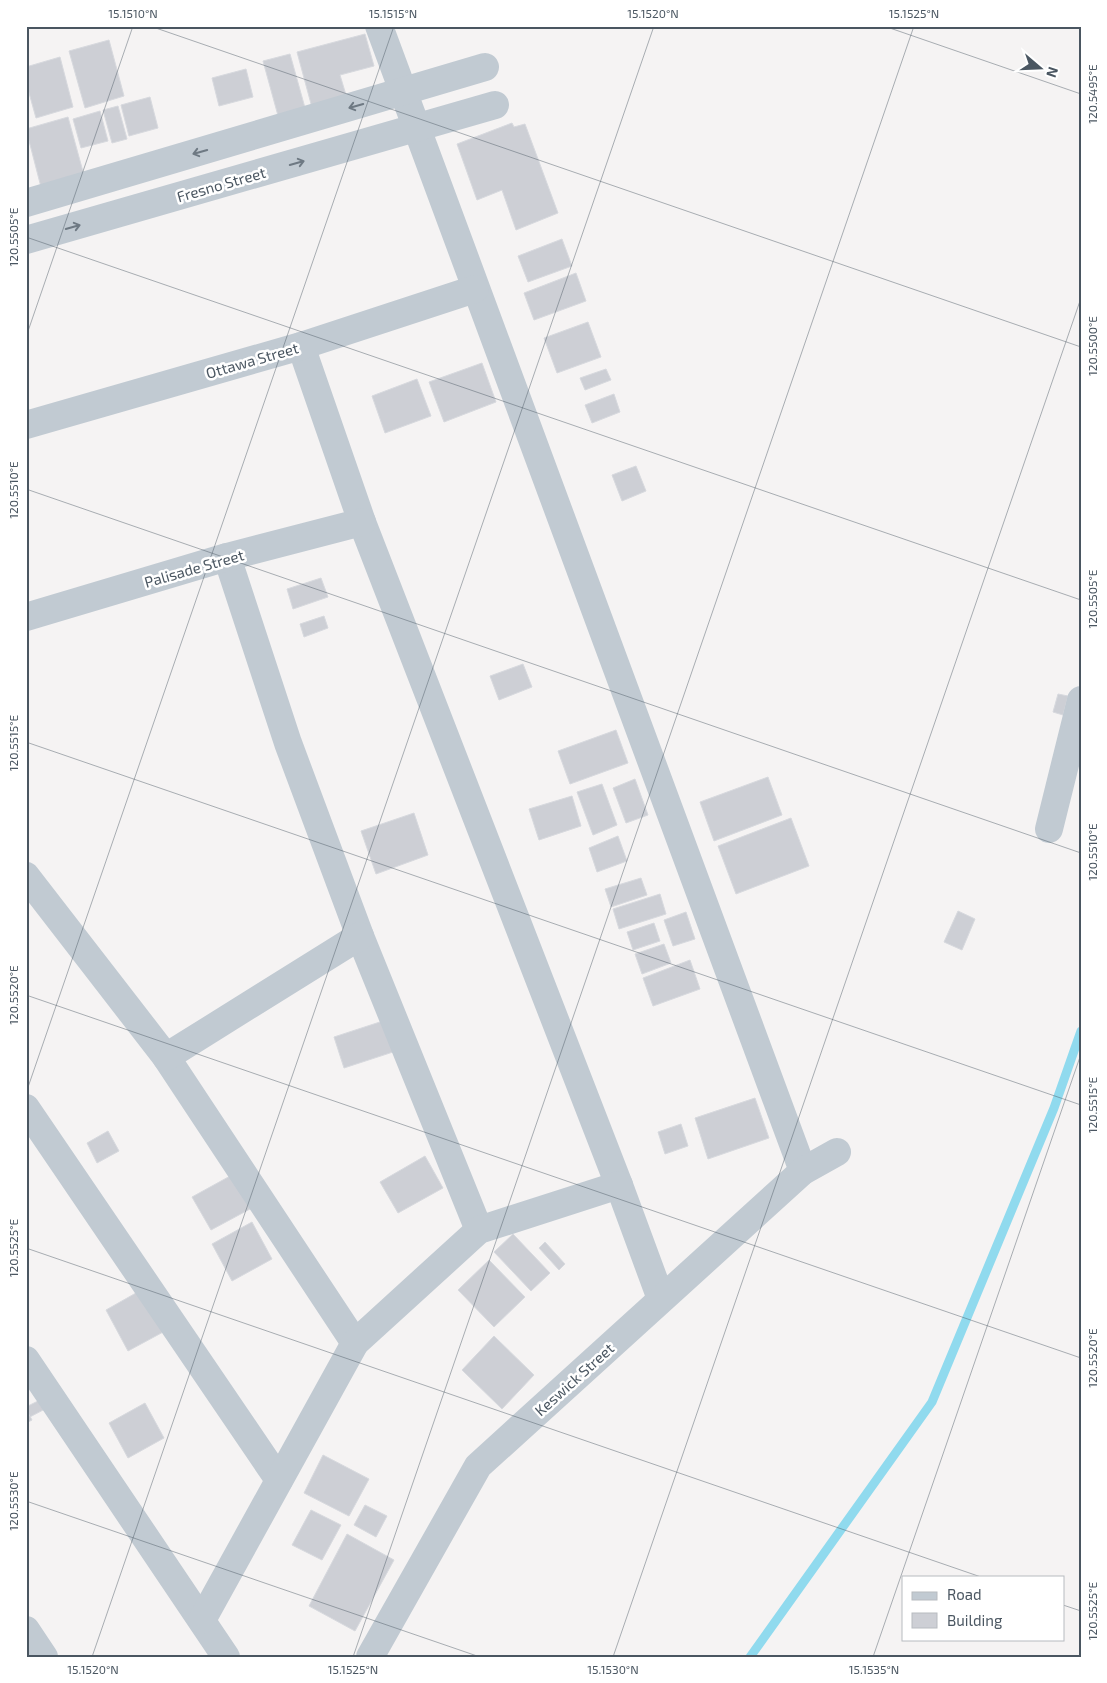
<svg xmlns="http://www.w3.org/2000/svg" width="1107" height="1683" viewBox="0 0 1107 1683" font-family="'Exo 2',sans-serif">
<rect width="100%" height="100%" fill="#f5f3f3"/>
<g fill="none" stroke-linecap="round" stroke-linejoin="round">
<polyline stroke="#90daee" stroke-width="9" points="750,1657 932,1402 1054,1108 1081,1031"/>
</g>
<g fill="#cdcfd5" stroke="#d7d9de">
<polygon points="365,34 374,66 340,75 349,105 314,115 297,52"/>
<polygon points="109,40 124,96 85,108 69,51"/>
<polygon points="290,54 307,115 280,123 263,61"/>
<polygon points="60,57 73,107 36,118 26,82 26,67"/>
<polygon points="246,69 253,97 219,106 212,78"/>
<polygon points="150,97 158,128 129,136 121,105"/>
<polygon points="118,106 127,139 112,143 103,110"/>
<polygon points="100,111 108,141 81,148 73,119"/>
<polygon points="68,117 85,179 42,191 26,129"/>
<polygon points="512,123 514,127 525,124 558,213 516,230 502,190 477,200 457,144"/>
<polygon points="562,239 572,266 528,282 518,256"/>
<polygon points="576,273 586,301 534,320 524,293"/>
<polygon points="588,322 601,357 557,373 544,338"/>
<polygon points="482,363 496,402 444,422 429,382"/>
<polygon points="606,369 611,380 585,390 580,378"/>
<polygon points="417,379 431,416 385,433 372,396"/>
<polygon points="614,394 620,412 592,423 585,405"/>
<polygon points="636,466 646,491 622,501 612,475"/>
<polygon points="321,578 328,597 293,609 287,589"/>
<polygon points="324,616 328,628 304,637 300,624"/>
<polygon points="523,664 532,687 499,700 490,676"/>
<polygon points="1058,694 1068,696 1063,715 1053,712"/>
<polygon points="616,730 628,763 570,784 558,751"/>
<polygon points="768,777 782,815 714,841 700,802"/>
<polygon points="635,779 648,815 626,823 613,788"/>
<polygon points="602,784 617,825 593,835 577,792"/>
<polygon points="572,796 581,826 539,840 529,809"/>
<polygon points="414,813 428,855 376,874 361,831"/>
<polygon points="791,818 809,866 736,894 718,846"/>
<polygon points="618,836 627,861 597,872 589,848"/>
<polygon points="641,878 647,895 611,907 605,889"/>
<polygon points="660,894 666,914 619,929 613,909"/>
<polygon points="958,911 975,919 962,950 944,942"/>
<polygon points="686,912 695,939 673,946 664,920"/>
<polygon points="654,923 660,941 633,950 627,932"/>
<polygon points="664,944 671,963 642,974 635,954"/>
<polygon points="690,960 700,989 653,1006 643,978"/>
<polygon points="386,1020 396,1051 344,1068 334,1037"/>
<polygon points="755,1098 769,1138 708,1159 695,1118"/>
<polygon points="681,1124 688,1146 665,1154 658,1132"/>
<polygon points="108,1131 119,1151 97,1163 87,1143"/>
<polygon points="425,1156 443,1188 398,1213 380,1182"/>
<polygon points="232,1175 250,1209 211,1230 192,1197"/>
<polygon points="252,1222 272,1259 232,1281 212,1244"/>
<polygon points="513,1234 550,1273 531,1291 494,1252"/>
<polygon points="545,1242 565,1264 559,1270 539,1248"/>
<polygon points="489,1260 525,1297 494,1327 458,1290"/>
<polygon points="143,1289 165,1331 128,1351 106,1310"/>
<polygon points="494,1336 534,1375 502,1409 462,1370"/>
<polygon points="40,1400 45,1409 26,1419 26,1407"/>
<polygon points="145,1403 164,1438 128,1458 109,1423"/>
<polygon points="26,1409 32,1420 26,1423"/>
<polygon points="323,1455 369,1479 349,1516 304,1493"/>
<polygon points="365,1505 387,1516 376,1537 354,1525"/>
<polygon points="311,1510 341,1525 322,1560 292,1545"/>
<polygon points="347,1534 394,1560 355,1631 309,1606"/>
</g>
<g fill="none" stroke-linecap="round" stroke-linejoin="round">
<g stroke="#c1cad2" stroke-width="28">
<polyline points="379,26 803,1171"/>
<polyline points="26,203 485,67"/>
<polyline points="26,240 495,105"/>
<polyline points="301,346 362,522 619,1185 661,1299"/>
<polyline points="26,425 301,346 475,289"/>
<polyline points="227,557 288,743 360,936 479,1230"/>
<polyline points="26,617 227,557 362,522"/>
<polyline points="1049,829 1081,700"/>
<polyline points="26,876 166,1057 355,1343"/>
<polyline points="166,1057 360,936"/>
<polyline points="26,1108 279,1480"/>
<polyline points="26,1360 226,1657"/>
<polyline points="202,1620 355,1343 479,1230 619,1185"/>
<polyline points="26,1630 44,1657"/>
<polyline points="370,1657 478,1466 803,1171 837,1152"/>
</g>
</g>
<defs><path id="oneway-shaft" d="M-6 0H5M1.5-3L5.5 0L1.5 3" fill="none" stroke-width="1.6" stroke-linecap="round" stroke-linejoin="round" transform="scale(1.25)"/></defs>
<g stroke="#6e7983">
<use href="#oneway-shaft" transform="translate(356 106) rotate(164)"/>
<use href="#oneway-shaft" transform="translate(200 152) rotate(164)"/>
<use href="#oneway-shaft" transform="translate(297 163) rotate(-16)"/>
<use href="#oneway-shaft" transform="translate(73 227) rotate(-16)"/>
</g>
<path fill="none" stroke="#4a5661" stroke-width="1" stroke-opacity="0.45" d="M150,26L1081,347M884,26L1081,94M26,237L1081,600M26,337L133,26M26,489L1081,853M26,742L1081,1105M26,995L1081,1358M26,1093L394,26M26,1248L981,1577M26,1501L480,1657M1063,1605L1081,1611M92,1657L654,26M353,1657L914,26M613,1657L1081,298M873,1657L1081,1054"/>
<g text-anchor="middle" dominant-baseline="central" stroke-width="5" stroke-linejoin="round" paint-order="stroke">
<g font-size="15" fill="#4a5661" stroke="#fff">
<text transform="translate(221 184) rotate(-16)">Fresno Street</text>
<text transform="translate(252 360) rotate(-16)">Ottawa Street</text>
<text transform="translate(194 568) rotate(-16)">Palisade Street</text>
<text transform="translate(574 1379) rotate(-42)">Keswick Street</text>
</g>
</g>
<rect width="1107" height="1683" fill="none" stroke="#ffffff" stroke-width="55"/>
<rect x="902" y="1576" width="162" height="65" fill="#ffffff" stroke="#b7bbc0"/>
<rect x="912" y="1592" width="25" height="8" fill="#c1cad2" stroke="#b7bbc0"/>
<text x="947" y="1600" font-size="15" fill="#4a5661">Road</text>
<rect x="912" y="1613" width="25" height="15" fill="#cdcfd5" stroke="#b7bbc0"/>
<text x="947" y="1626" font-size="15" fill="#4a5661">Building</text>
<g transform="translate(1040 68) rotate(109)" stroke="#ffffff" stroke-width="4" paint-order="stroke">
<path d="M0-4L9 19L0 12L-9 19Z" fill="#4a5661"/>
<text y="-8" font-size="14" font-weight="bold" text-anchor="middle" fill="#4a5661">N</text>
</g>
<rect x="28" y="28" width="1052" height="1628" fill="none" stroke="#4a5661" stroke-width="2"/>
<g font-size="12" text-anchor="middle" fill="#4a5661">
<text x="133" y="18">15.1510°N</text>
<text x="393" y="18">15.1515°N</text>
<text x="653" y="18">15.1520°N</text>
<text x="914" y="18">15.1525°N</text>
<text transform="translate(1093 94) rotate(-90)" y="4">120.5495°E</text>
<text transform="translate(14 237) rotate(-90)" y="4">120.5505°E</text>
<text transform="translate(1093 346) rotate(-90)" y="4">120.5500°E</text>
<text transform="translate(14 490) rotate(-90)" y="4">120.5510°E</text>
<text transform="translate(1093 599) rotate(-90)" y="4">120.5505°E</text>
<text transform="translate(14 743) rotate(-90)" y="4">120.5515°E</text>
<text transform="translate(1093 852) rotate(-90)" y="4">120.5510°E</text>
<text transform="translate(14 995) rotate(-90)" y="4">120.5520°E</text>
<text transform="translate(1093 1105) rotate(-90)" y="4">120.5515°E</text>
<text transform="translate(14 1248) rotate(-90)" y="4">120.5525°E</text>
<text transform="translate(1093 1358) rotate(-90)" y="4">120.5520°E</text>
<text transform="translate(14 1501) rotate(-90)" y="4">120.5530°E</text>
<text transform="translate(1093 1611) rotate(-90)" y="4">120.5525°E</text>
<text x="93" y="1674">15.1520°N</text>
<text x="353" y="1674">15.1525°N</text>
<text x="613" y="1674">15.1530°N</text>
<text x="874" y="1674">15.1535°N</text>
</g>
</svg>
